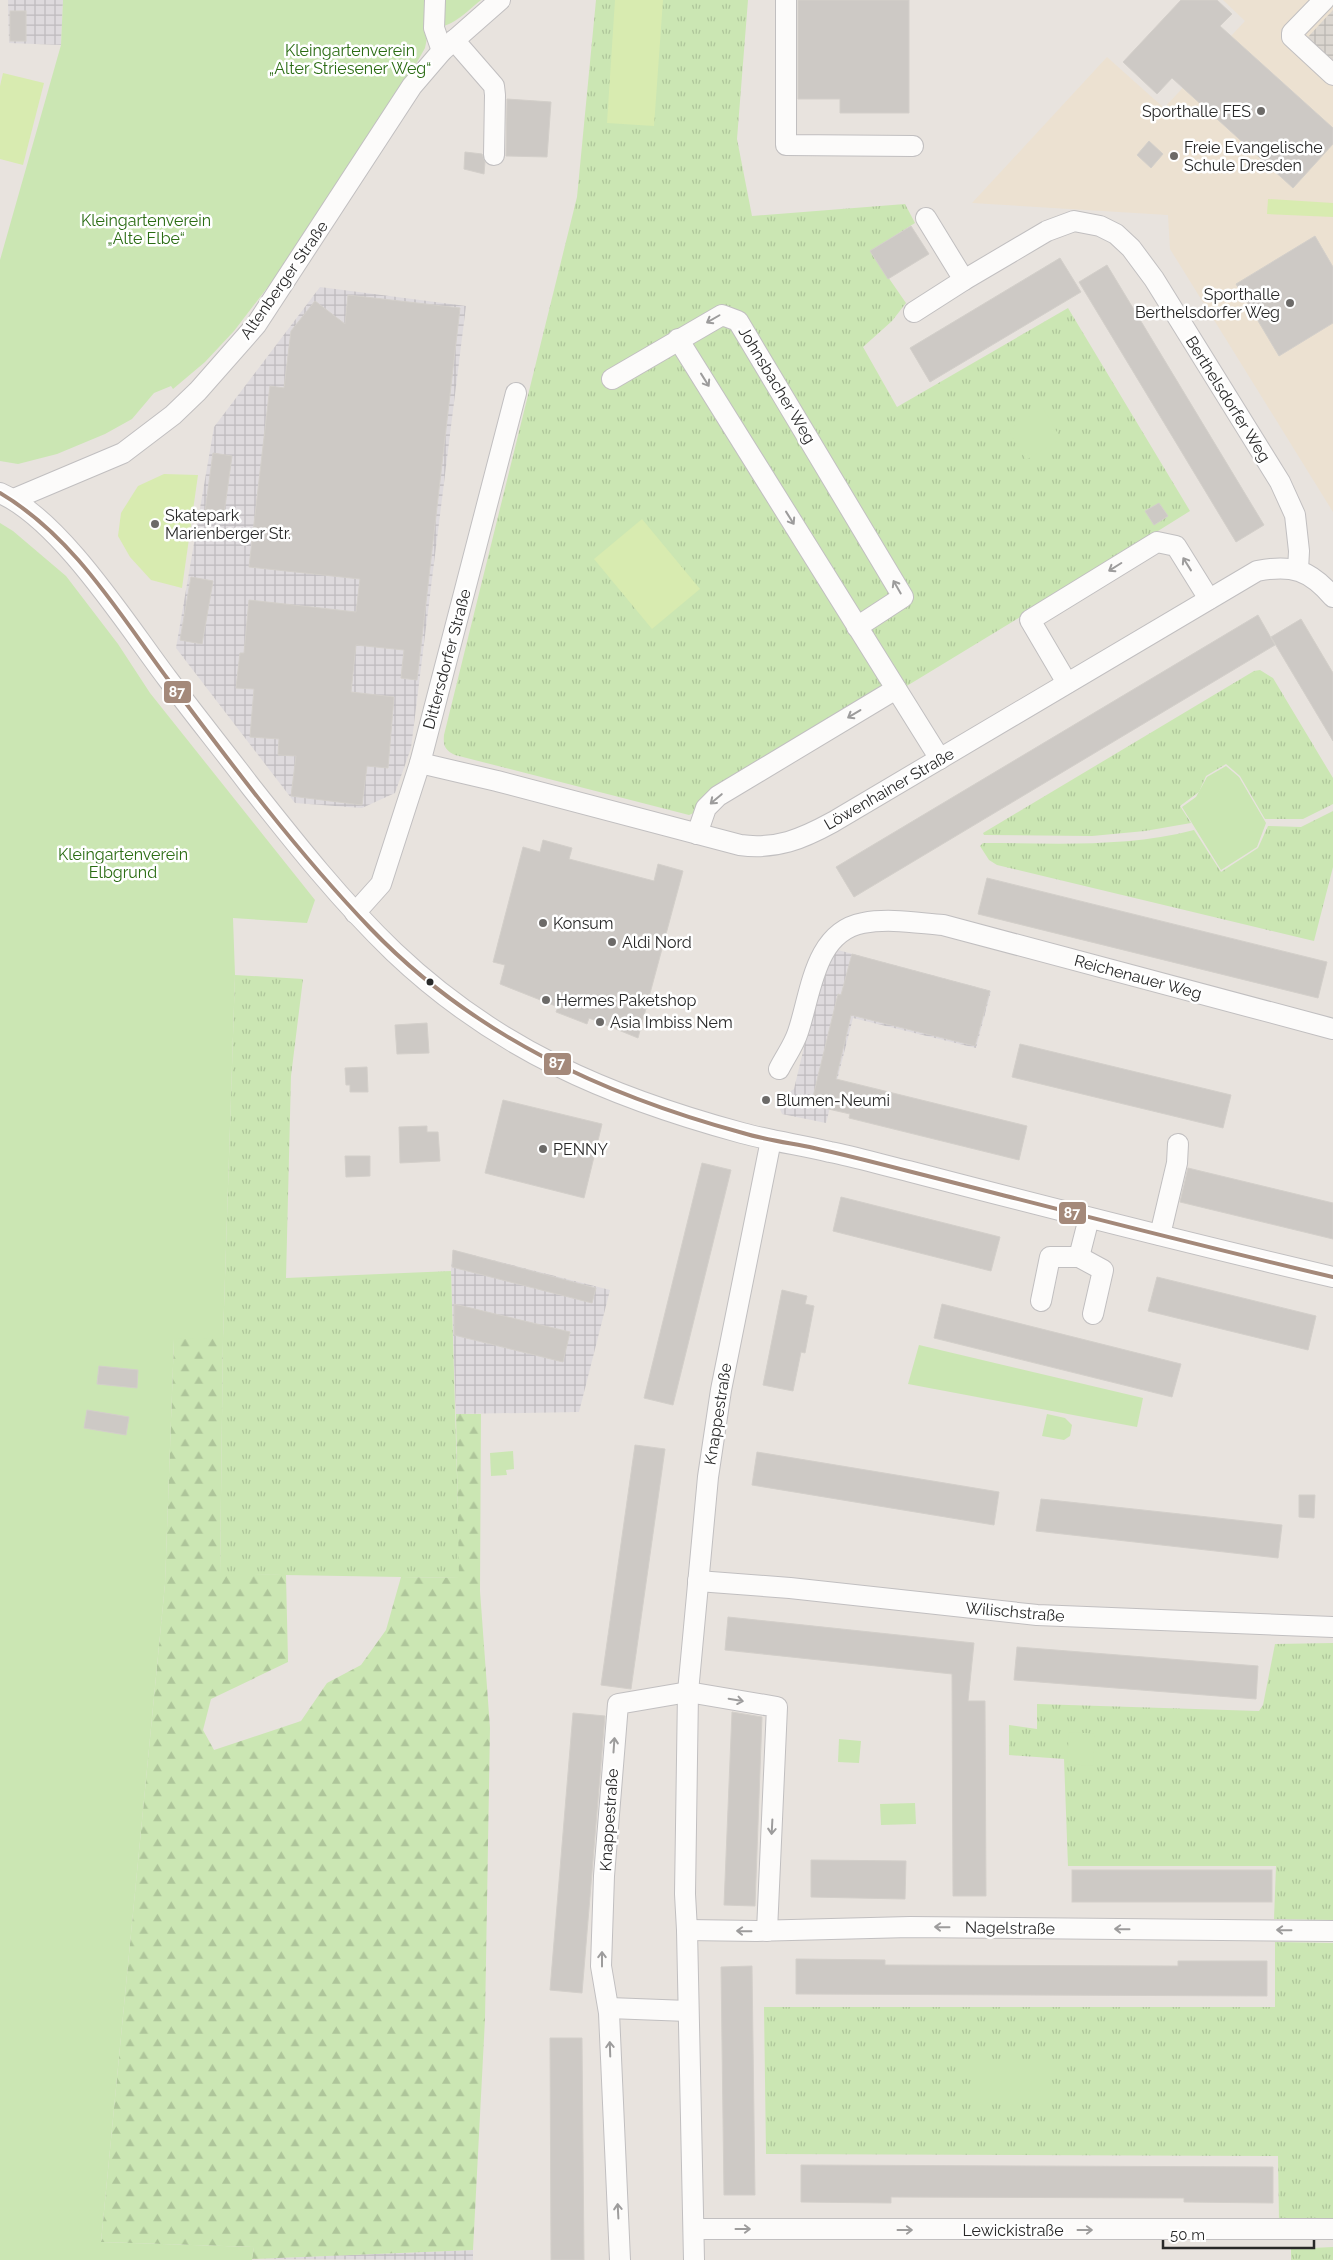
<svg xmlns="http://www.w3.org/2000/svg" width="1333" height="2260" viewBox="0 0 1333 2260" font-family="Raleway,sans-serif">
<defs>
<pattern id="industrial-grid" width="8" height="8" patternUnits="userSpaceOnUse" patternTransform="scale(1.25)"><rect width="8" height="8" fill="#dedadd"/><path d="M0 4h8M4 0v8" fill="none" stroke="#bebbbe"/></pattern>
<pattern id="grass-tufts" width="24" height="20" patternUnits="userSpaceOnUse" patternTransform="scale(1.25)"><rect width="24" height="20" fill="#cbe6b3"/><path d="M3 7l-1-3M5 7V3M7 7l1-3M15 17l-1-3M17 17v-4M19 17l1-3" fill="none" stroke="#aec59a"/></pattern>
<pattern id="forest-firs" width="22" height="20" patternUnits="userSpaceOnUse" patternTransform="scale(1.25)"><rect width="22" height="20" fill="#cbe6b3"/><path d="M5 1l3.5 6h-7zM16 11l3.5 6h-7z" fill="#aec59a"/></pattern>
<pattern id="plaza-grid" width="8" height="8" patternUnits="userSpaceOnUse" patternTransform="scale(1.25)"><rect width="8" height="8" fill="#dad5cf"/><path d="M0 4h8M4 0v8" fill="none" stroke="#bbb7b2"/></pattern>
</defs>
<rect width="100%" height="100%" fill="#e8e3de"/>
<g fill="url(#industrial-grid)">
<polygon points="8,0 63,0 61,45 9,43"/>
<polygon points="320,287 466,306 411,748 395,793 362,808 295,803 176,648 214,427"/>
<polygon points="834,949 991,991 976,1048 853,1018 826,1123 782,1114 776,1100 794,1089 825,959"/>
<polygon points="453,1250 610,1290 579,1412 456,1414 451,1271"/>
<polygon points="473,2250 473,2260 252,2259"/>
</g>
<polygon fill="#ece1d1" points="1223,0 1333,0 1333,512 1170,249 1168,215 972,203 1107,57 1164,108 1245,21"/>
<g fill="url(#grass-tufts)">
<path d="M596,0H748L737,139L752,216L905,204L915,223L870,251L906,303L892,321L863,347L897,407L1068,308L1190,511L1017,619L706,808L689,815L455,755C445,750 443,746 444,735L577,197Z"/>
<polygon points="1260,670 1273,678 1333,778 1333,804 1303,819 1265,819 1240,776 1226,764 1206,776 1199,792 1180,806 1191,823 1145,831 1092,836 984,835 983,833 1254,671"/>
<path d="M1333,811V867L1314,941L997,865L989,860L980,846L983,843C1053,843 1125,848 1194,830L1221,872L1258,848L1268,826L1301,827Z"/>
<polygon points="235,975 303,979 291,1076 286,1278 451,1271 460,1578 220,1574 223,1338"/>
<polygon points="1333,1643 1333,1920 1274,1919 1276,1866 1068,1866 1064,1759 1009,1755 1009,1725 1037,1729 1037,1704 1259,1711 1263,1705 1275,1644"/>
<polygon points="1275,1942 1333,1943 1333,2220 1279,2220 1278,2156 766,2154 764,2007 1275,2007"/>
<polygon points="1333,2247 1333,2260 1291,2260 1291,2249"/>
</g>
<polygon fill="url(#forest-firs)" points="174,1338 223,1338 220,1573 286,1575 288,1662 211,1699 203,1730 214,1750 301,1721 327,1683 361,1665 386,1630 401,1577 459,1578 456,1414 481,1414 480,1591 490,1728 485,2019 473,2250 252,2259 254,2247 101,2242 165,1584"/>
<g fill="#cbe6b3">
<path d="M63,0H481C464,14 451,29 429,28L425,48L408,78L342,175L290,258L234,331L205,362L173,389L171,386L154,393L132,419L105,434L57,454L18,464L0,461V260L61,45Z"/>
<polygon points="1043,408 1061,439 1026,460 1008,430"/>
<polygon points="0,523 13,531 66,576 118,644 150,693 315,900 307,923 233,918 235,975 223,1338 174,1339 165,1584 101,2242 254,2247 252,2260 0,2260"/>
<polygon points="1226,766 1239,777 1266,823 1257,847 1221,870 1182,807 1196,797 1207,777"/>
<polygon points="919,1345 1143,1398 1137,1427 908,1384"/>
<polygon points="1047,1414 1065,1418 1072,1425 1070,1436 1064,1440 1042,1436"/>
<polygon points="513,1451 514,1469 506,1470 507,1475 491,1476 490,1453"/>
<polygon points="1069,1732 1095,1734 1093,1766 1067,1764"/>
<polygon points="839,1739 861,1741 859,1763 838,1762"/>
<polygon points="915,1803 916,1824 881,1825 880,1804"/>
<rect x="973" y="2062" width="73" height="35"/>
</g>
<g fill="#d8ebb0">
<polygon points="615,0 663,0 654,126 607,123"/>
<polygon points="3,73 44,83 23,165 0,159 0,86"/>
<polygon points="1268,199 1333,203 1333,217 1267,214"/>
<polygon points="164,474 198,475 182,588 151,580 130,557 118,536 121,513 138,486"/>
<polygon points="642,519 700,589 652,629 594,559"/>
</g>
<polygon fill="url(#plaza-grid)" points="1333,10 1333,61 1307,38"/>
<g fill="#cdc9c5" stroke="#d3cfca">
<polygon points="798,0 909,0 909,113 840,113 840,99 798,99"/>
<polygon points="1181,0 1217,0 1232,14 1220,26 1333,128 1333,144 1293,188 1172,78 1157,94 1123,62"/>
<rect x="10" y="11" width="16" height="30"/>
<polygon points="507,99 551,102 547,157 506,156"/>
<polygon points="1149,141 1163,154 1151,168 1137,155"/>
<polygon points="465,152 482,154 485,162 484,174 464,169"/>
<polygon points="911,226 929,254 888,279 870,251"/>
<polygon points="1315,236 1333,267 1333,323 1279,356 1236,284"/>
<polygon points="1060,258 1081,292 930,382 910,348"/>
<polygon points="1107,265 1264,525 1236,542 1079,282"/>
<polygon points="348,295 460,308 417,680 401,678 404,650 356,645 351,692 394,697 388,768 367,766 362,805 291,796 296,756 278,755 279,739 250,737 254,689 236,688 240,653 244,653 249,600 356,612 360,579 249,567 270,386 284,388 291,331 315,301 345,324"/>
<polygon points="213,453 232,456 223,521 204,519"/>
<polygon points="1159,503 1168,516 1154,525 1145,511"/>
<polygon points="191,577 213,581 202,644 180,640"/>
<polygon points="1258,615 1275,645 854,897 836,867"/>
<polygon points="1301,619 1333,673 1333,741 1271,637"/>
<polygon points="543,840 572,848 569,859 654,881 658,864 683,871 638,1038 589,1018 587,1024 556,1012 558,1007 500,984 505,965 493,962 523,847 540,852"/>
<polygon points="987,878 1327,962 1318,998 978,914"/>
<polygon points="852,954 990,991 975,1046 851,1015 836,1079 1027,1126 1019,1160 849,1118 850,1114 811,1105 838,994 841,995"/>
<polygon points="427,1023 429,1053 397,1054 395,1025"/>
<polygon points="1020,1044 1231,1095 1223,1128 1012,1077"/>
<polygon points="367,1067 368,1092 350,1092 350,1085 346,1085 345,1068"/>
<polygon points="503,1100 602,1124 584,1198 485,1173"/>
<polygon points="427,1126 427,1132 438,1132 440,1161 400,1163 399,1127"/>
<polygon points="345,1156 370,1156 370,1176 346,1177"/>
<polygon points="702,1163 731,1170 673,1405 644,1398"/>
<polygon points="1188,1168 1333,1203 1333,1239 1180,1202"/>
<polygon points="841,1197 1000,1237 991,1271 833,1231"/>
<polygon points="453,1250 596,1288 592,1303 452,1267"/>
<polygon points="1157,1277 1316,1316 1308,1350 1148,1311"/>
<polygon points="782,1290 807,1296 805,1304 814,1306 805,1353 801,1352 793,1391 763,1385"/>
<polygon points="454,1304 570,1332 563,1362 454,1335"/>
<polygon points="942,1304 1181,1364 1172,1397 934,1338"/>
<polygon points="99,1366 138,1370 137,1388 97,1384"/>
<polygon points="87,1410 129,1417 126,1435 84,1428"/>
<polygon points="635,1445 665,1449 631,1689 601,1685"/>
<polygon points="757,1452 999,1492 994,1525 752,1485"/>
<polygon points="1299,1495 1315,1495 1314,1518 1299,1517"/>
<polygon points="1041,1499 1282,1525 1278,1558 1036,1531"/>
<polygon points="728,1617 974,1643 968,1701 985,1701 986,1896 953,1896 952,1674 725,1650"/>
<polygon points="1017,1647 1258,1666 1256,1699 1014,1680"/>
<polygon points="732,1712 762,1717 755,1906 724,1905"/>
<polygon points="573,1713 605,1716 582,1993 550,1990"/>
<polygon points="811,1860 906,1861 905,1899 811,1897"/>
<rect x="1072" y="1870" width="200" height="32"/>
<polygon points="796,1959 885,1960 885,1965 1178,1966 1178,1961 1267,1961 1267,1996 796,1994"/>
<polygon points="752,1966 755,2195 724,2195 721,1967"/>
<polygon points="550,2038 582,2038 584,2260 551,2260"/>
<polygon points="801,2165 1273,2167 1273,2203 1184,2202 1184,2198 891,2197 891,2203 801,2202"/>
</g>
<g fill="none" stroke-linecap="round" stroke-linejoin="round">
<g stroke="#c1bfc0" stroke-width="22">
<g id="minor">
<polyline points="435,0 434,28 442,51"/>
<polyline points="786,0 786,145 913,146"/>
<polyline points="1324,0 1292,33 1292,37 1333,75"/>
<polyline points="454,40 494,86 495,95 494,155"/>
<polyline points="926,218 964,280"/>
<polyline points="914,312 964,280 1047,231 1074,221 1100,226 1116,234 1131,248 1154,279 1280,482 1295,515 1299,551 1298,570"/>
<polyline points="678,339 940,759"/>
<polyline points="612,379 722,315 738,321 903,597 857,627"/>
<path d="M0,493C60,519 127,625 167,678C194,714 223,750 251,787C296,844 341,901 394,952C496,1049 609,1097 742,1133C771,1141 801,1145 830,1152C856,1157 882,1165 908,1171C1050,1208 1191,1244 1333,1277"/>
<polyline points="14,499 123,453 173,415 198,391 256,325 412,86 442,51 500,0"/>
<polyline points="1067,683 1030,620 1157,542 1176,546 1209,599"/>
<path d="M420,763L497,781L740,845C776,850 802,839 833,822L1257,571C1292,564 1310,570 1333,597"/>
<polyline points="697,834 706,808 718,796 896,689"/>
<polyline points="355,913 381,884 420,763 516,393"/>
<path d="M779,1069C785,1057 794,1045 798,1032C811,994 814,932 863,923C889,918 917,923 943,925L1333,1029"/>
<polyline points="1160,1235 1177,1163 1178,1144"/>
<polyline points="1079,1257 1103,1270 1093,1314"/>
<polyline points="1041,1301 1050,1257 1079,1257 1089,1218"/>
<polyline points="698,1581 790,1588 1037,1615 1333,1627"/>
<polyline points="687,1930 757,1931 910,1927 1333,1931"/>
<polyline points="609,2008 688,2011"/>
<polyline points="694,2229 1333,2229"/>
<polyline points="620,2260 609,2013 601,1966 604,1876 618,1704 688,1692 777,1707 767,1931"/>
<polyline points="694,2260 687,1930 685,1894 688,1692 708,1477 721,1390 771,1140"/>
</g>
</g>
<use href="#minor" stroke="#fcfbfa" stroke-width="20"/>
<g stroke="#fff" stroke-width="8">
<path id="bus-1" d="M0,493C73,536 118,612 167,678C231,764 297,852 371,929C473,1035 603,1095 743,1133C766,1140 790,1143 814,1148C846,1155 877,1163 908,1171C1050,1207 1191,1244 1333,1277"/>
</g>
<use href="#bus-1" stroke="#a4897a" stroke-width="4"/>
</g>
<defs><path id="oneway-shaft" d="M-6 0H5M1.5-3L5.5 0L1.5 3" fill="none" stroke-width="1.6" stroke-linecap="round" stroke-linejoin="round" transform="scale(1.25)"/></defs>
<g stroke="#9d9c9c">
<use href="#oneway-shaft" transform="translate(713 319) rotate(150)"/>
<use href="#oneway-shaft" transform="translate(705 380) rotate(58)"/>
<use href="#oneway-shaft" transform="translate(790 518) rotate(58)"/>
<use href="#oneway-shaft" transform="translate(1187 564) rotate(-122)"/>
<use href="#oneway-shaft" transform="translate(1115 567) rotate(148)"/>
<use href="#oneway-shaft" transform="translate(897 587) rotate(-120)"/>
<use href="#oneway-shaft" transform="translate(854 714) rotate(149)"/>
<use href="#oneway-shaft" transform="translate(716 799) rotate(140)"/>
<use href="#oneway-shaft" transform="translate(736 1700) rotate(10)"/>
<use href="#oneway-shaft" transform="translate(614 1745) rotate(-86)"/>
<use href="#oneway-shaft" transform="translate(772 1827) rotate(93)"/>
<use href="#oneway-shaft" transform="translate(942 1927) rotate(-179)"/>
<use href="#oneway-shaft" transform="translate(1122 1929) rotate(-179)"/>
<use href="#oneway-shaft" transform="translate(1284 1930) rotate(-179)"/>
<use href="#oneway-shaft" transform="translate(744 1931) rotate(-179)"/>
<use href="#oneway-shaft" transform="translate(602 1959) rotate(-90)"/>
<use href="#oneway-shaft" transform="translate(610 2049) rotate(-92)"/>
<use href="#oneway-shaft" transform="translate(618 2211) rotate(-93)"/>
<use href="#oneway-shaft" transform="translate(743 2229)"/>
<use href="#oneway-shaft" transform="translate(905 2230)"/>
<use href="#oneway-shaft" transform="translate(1085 2230)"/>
</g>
<g fill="#6c6a68" stroke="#fff" stroke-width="2">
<circle cx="1261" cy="111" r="5"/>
<circle cx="1174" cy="156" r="5"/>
<circle cx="1290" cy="303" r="5"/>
<circle cx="155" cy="524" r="5"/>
<circle cx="543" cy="923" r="5"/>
<circle cx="612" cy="942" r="5"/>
<circle cx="546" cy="1000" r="5"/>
<circle cx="600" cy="1022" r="5"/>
<circle cx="766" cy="1100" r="5"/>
<circle cx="543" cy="1149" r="5"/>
</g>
<circle fill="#292929" stroke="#fff" stroke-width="2" cx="430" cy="982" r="4.5"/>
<g text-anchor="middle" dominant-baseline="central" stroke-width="5" stroke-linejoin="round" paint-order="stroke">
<g font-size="16" fill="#2a6c13" stroke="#fff">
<text x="350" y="50">Kleingartenverein<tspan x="350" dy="18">„Alter Striesener Weg“</tspan></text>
<text x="146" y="220">Kleingartenverein<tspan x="146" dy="18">„Alte Elbe“</tspan></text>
<text x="123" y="854">Kleingartenverein<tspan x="123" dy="18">Elbgrund</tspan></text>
</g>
<g font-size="16" fill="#292929" stroke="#fff" text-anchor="start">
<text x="1251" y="111" text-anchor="end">Sporthalle FES</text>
<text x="1184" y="147">Freie Evangelische<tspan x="1184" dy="18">Schule Dresden</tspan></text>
<text x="1280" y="294" text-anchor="end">Sporthalle<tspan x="1280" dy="18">Berthelsdorfer Weg</tspan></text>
<text x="165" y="515">Skatepark<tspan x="165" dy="18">Marienberger Str.</tspan></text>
<text x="553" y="923">Konsum</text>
<text x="622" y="942">Aldi Nord</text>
<text x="556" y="1000">Hermes Paketshop</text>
<text x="610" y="1022">Asia Imbiss Nem</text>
<text x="776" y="1100">Blumen-Neumi</text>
<text x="553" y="1149">PENNY</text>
</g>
<g font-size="16" fill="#292929" stroke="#fff">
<text transform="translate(284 280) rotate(-55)">Altenberger Straße</text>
<text transform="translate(777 385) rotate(59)">Johnsbacher Weg</text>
<text transform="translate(1228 399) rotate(58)">Berthelsdorfer Weg</text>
<text transform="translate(447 659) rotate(-75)">Dittersdorfer Straße</text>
<text transform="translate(889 789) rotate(-30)">Löwenhainer Straße</text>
<text transform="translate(1138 977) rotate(15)">Reichenauer Weg</text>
<text transform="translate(718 1414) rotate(-81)">Knappestraße</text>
<text transform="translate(1015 1612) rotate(5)">Wilischstraße</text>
<text transform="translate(609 1820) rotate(-86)">Knappestraße</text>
<text transform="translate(1010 1928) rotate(1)">Nagelstraße</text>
<text x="1013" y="2230">Lewickistraße</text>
</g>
</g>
<g stroke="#fff" stroke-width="2">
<rect x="163" y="680" width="29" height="24" rx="5" fill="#a4897a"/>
<rect x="543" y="1052" width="29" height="24" rx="5" fill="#a4897a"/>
<rect x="1058" y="1201" width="29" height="24" rx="5" fill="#a4897a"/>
</g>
<g font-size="14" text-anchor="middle" font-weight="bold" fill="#fff">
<text x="177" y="697">87</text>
<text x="557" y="1068">87</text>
<text x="1072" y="1218">87</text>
</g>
<path d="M1163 2240v8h151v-8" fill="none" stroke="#292929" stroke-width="2.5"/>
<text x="1170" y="2240" font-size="15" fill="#292929" stroke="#ffffff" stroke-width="4" paint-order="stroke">50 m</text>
</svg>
